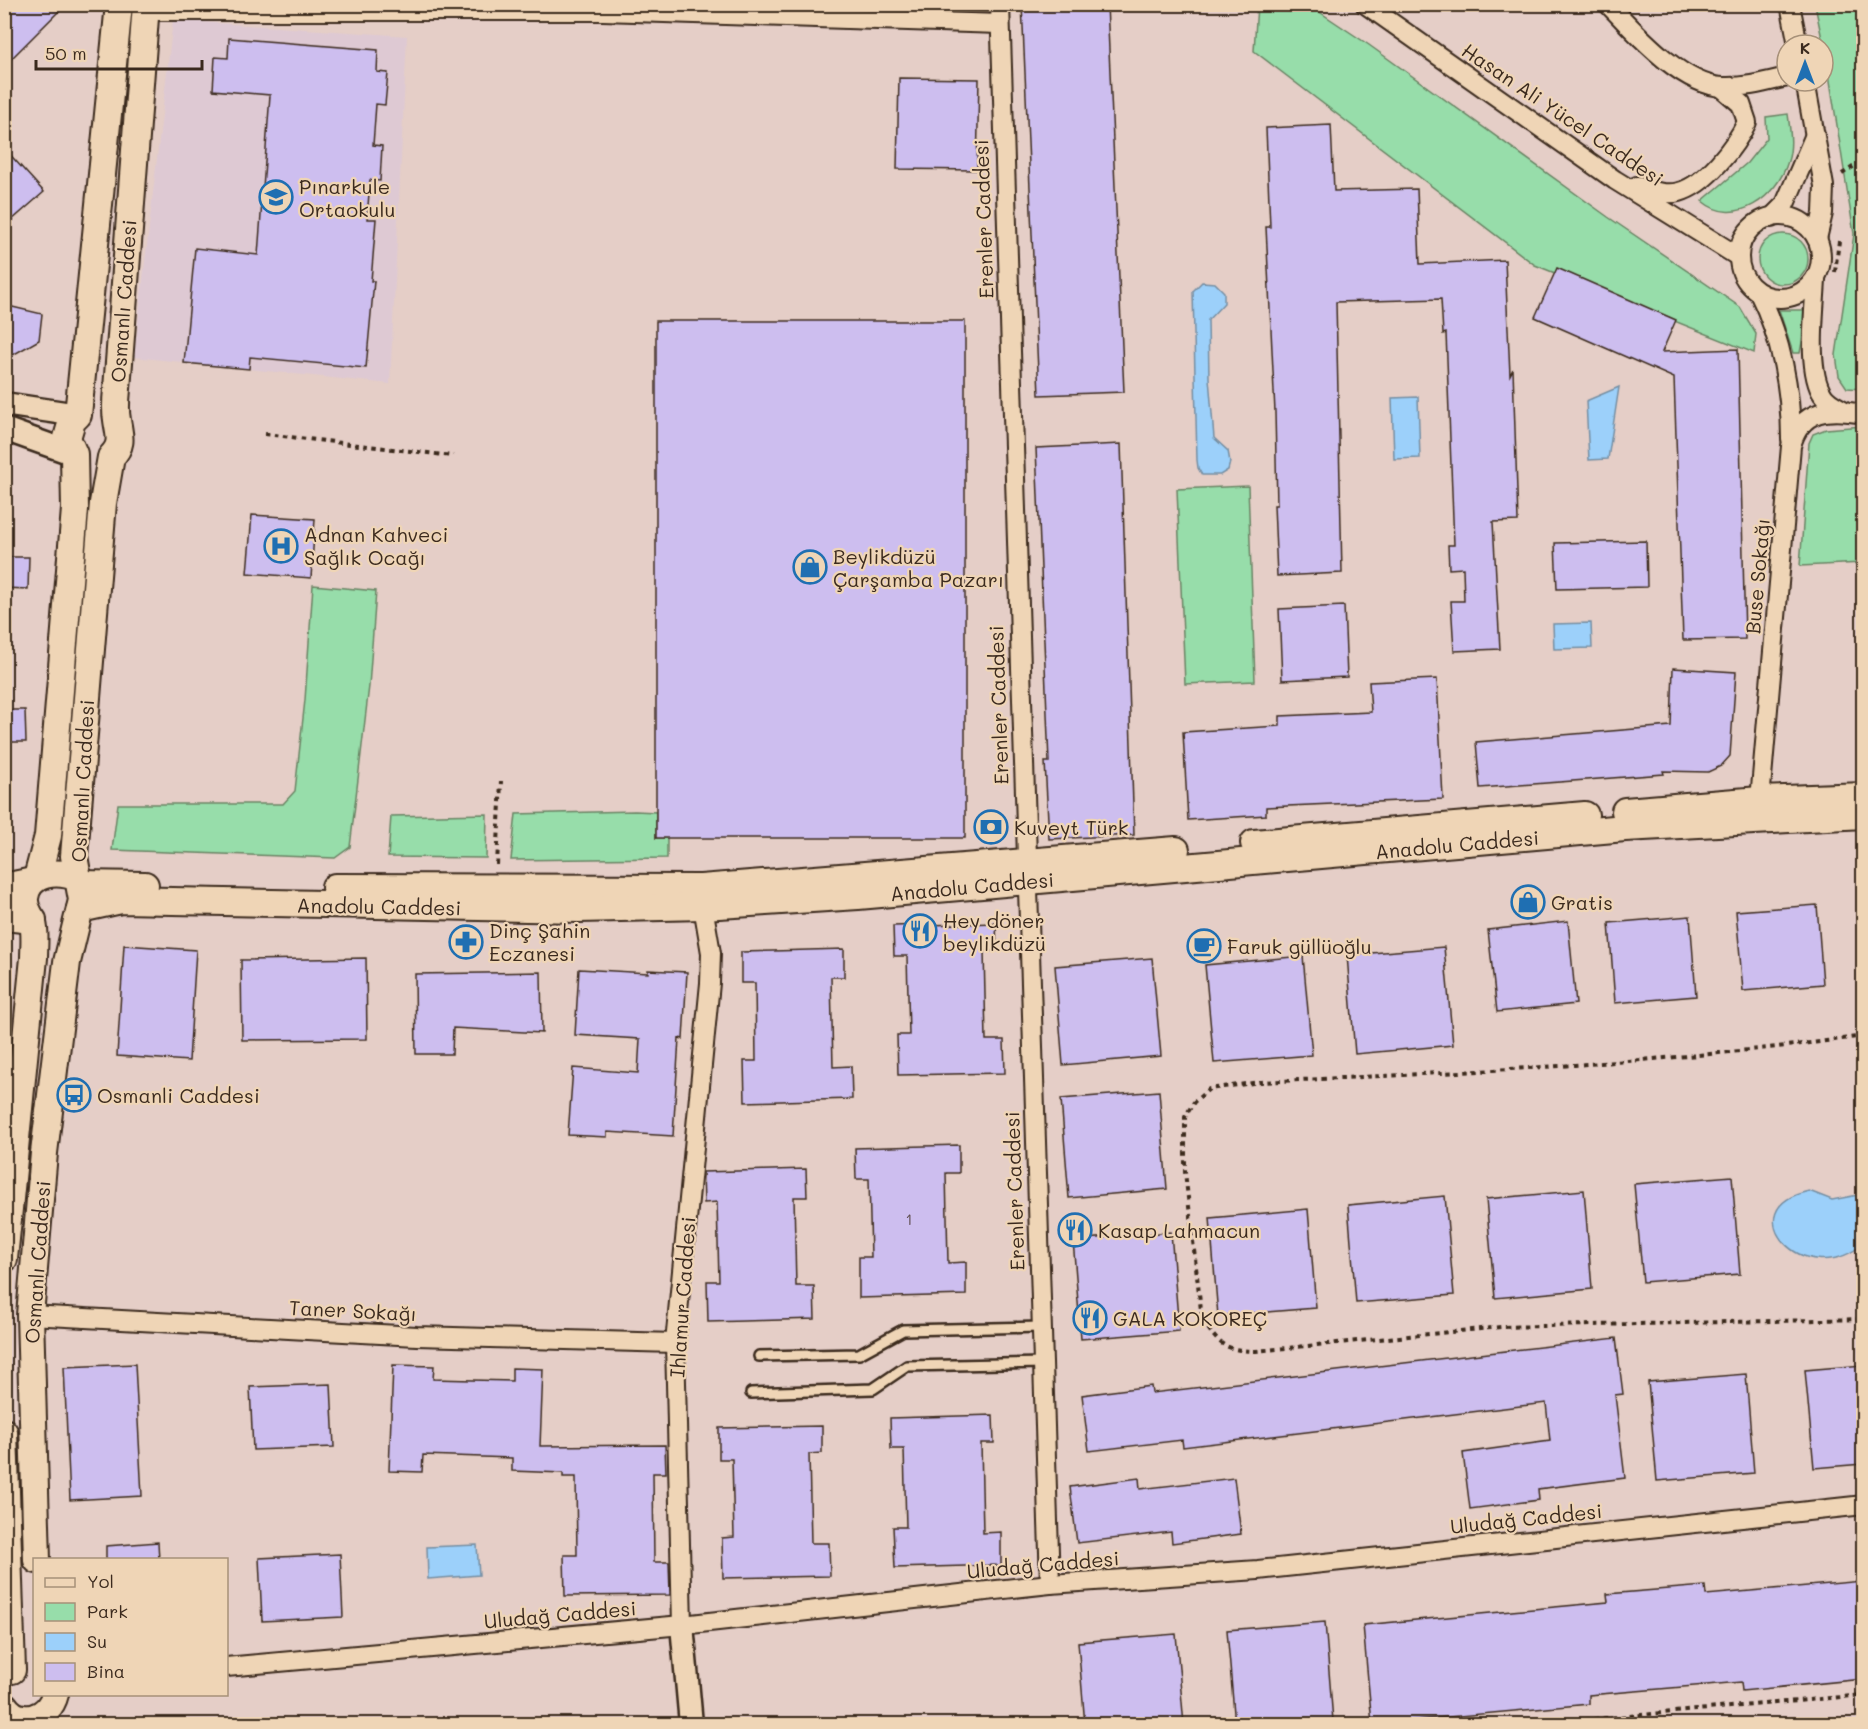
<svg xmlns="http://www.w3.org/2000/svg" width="1868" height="1729" viewBox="0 0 1868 1729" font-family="Mali,sans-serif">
<rect width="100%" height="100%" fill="#e5cec7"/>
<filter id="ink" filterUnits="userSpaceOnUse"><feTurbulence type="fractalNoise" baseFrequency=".0167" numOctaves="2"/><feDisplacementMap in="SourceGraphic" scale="12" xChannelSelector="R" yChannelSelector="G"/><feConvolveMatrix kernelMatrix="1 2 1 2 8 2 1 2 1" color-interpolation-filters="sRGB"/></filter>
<g filter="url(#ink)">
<polygon fill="#dec9d3" points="173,20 407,36 390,384 134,357"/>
<g fill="#97ddaa" stroke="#698464" stroke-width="1.5">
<polygon points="1257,5 1309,5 1369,45 1608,217 1740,307 1756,334 1754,353 1535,265 1254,51"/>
<polygon points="1815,5 1863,5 1863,389 1847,388 1839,376 1836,355 1854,234 1828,68"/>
<path d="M1788,114C1790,130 1793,146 1788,161C1778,196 1735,229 1702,201L1747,163L1767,138L1766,117Z"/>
<circle cx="1783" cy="259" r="25"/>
<polygon points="1779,310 1808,310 1800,353 1793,353"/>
<polygon points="1863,426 1863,563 1800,566 1809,443 1813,434 1826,429"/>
<polygon points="1248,486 1255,681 1185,684 1177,489"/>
<polygon points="313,585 376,591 369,686 350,847 335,858 112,850 118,804 283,804 295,791 305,700"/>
<polygon points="635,811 656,812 656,838 667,838 667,858 511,860 516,814"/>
<polygon points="487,814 486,858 388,857 391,816"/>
</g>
<g fill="#9cd0fa" stroke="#758ea2" stroke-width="1.5">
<polygon points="1202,282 1215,283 1224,292 1224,303 1208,320 1209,378 1214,438 1228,451 1230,462 1228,470 1220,475 1202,475 1198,468 1197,460 1193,291"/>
<polygon points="1619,387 1608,459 1589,460 1586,401"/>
<polygon points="1418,397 1420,458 1394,459 1392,398"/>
<polygon points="1591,623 1592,648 1554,649 1553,624"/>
<path d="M1809,1191L1832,1200L1858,1195L1863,1197V1244C1803,1294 1730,1208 1809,1191Z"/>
<polygon points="477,1545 479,1575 428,1579 427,1547"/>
</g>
<g fill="#cdbeef" stroke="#3b2a1e" stroke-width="1.5">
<polygon points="4,4 66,4 4,66"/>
<polygon points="1022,4 1107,4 1124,392 1039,395"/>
<polygon points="229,38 378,50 377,72 388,73 385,105 376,104 373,145 382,146 380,181 370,180 367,219 376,219 371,281 374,281 366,368 250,357 249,369 184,363 195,248 258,255 270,95 213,90 215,57 228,58"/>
<polygon points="899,78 979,79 977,170 897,169"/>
<polygon points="1331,125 1334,191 1417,189 1420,264 1505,260 1510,375 1513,369 1518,521 1493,522 1500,649 1454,651 1451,601 1464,601 1463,568 1449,569 1448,545 1454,545 1446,333 1443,334 1441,299 1336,302 1342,573 1277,576 1274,505 1277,505 1275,412 1266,227 1270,227 1266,128"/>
<polygon points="4,148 44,192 4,227"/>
<polygon points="1557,268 1676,320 1662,352 1738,349 1745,639 1683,640 1674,378 1535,317"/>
<polygon points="4,305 42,314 39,340 4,360"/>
<rect x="656" y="321" width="309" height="517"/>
<polygon points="1121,444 1134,835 1049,839 1045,762 1049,762 1036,448"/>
<polygon points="252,515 315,519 311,578 247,573"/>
<polygon points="1646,541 1647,587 1557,589 1555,543"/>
<polygon points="4,557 29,557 28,589 4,588"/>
<polygon points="1344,606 1347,677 1282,680 1279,609"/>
<polygon points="1673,668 1736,672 1730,756 1721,766 1708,772 1663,771 1664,774 1480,788 1476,742 1671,726"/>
<polygon points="1437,679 1443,799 1266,807 1266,815 1188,820 1183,732 1280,726 1280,716 1371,712 1369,682"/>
<polygon points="4,710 25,710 26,742 4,742"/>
<polygon points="1817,905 1823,984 1743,991 1736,911"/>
<polygon points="1690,916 1696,996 1615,1003 1609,923"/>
<polygon points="1568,921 1576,1004 1497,1012 1488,930"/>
<polygon points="996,923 997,951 984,951 986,1040 1004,1040 1005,1073 898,1075 897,1035 909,1035 907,956 894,956 893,926"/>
<polygon points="124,945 196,950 189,1061 117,1056"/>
<polygon points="1444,947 1453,1045 1355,1054 1347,955"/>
<polygon points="844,949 844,977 831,977 833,1067 851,1066 852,1099 745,1102 744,1061 756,1061 755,983 741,983 741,952"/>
<polygon points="1303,956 1312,1055 1214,1063 1205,965"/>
<polygon points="366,958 367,1039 242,1040 241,960"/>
<polygon points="1152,958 1161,1056 1063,1065 1055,966"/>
<polygon points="579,969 648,973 648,970 687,972 683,1039 679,1038 673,1136 607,1132 607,1137 568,1135 573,1068 638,1073 640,1039 575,1035"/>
<polygon points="541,972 542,1033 453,1028 452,1054 416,1054 415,974"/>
<polygon points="1159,1091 1167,1189 1069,1198 1061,1099"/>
<polygon points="959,1145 959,1173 946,1173 948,1263 966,1262 966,1295 859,1298 859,1257 871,1257 869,1179 856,1179 855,1148"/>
<polygon points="806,1169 807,1197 794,1197 796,1286 814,1286 815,1319 708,1322 707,1281 719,1281 717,1202 704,1203 703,1172"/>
<polygon points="1732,1176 1740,1274 1643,1282 1634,1184"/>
<polygon points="1584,1190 1592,1289 1495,1298 1486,1199"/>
<polygon points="1445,1196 1454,1295 1356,1303 1348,1205"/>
<polygon points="1308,1209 1316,1308 1218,1316 1210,1218"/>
<polygon points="1171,1232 1179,1331 1081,1339 1073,1240"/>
<polygon points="1616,1338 1623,1394 1615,1395 1625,1478 1538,1489 1539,1500 1470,1509 1463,1453 1550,1441 1546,1403 1183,1447 1182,1440 1089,1451 1082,1395 1151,1386 1152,1393"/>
<polygon points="135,1364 142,1496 70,1500 64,1367"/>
<polygon points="393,1365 434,1366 433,1379 512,1381 512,1368 543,1369 540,1446 665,1445 666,1473 653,1473 654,1562 669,1562 670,1595 565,1596 564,1555 577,1555 576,1477 563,1477 563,1473 512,1471 512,1458 423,1455 422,1472 389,1471"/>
<polygon points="1863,1365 1863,1464 1814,1468 1805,1370"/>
<polygon points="1746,1374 1754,1473 1657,1481 1648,1382"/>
<polygon points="331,1384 334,1447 253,1450 250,1387"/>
<polygon points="993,1415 994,1443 981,1443 983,1533 1001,1532 1001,1565 895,1568 893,1527 906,1527 904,1449 891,1449 890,1418"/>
<polygon points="822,1426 822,1453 809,1454 811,1543 829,1543 830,1576 723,1578 722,1538 734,1537 732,1459 719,1459 719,1428"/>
<polygon points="1139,1478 1140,1489 1234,1478 1241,1534 1172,1543 1171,1532 1077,1543 1070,1487"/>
<polygon points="158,1542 159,1560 106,1560 106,1546"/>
<polygon points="340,1554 343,1617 262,1621 259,1558"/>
<polygon points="1863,1581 1863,1679 1742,1691 1741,1682 1589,1695 1589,1704 1372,1724 1363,1625 1608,1602 1607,1594 1705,1586 1706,1595"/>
<polygon points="1325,1622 1333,1721 1235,1725 1227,1630"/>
<polygon points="1176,1634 1184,1725 1085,1725 1078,1642"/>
</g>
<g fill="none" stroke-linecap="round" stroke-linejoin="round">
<g stroke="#3b2a1e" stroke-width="14">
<g id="service">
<polyline points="759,1356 859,1354 903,1330 1041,1327"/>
<polyline points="751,1393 873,1389 907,1366 1042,1363"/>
</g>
</g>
<g stroke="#3b2a1e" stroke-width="22">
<g id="minor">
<polyline points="1000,4 1050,1584"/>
<polyline points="1365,4 1615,180 1739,257"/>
<path d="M1608,4C1635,32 1681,85 1723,87C1744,88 1766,82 1787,77"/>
<polyline points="1790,4 1798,45"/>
<polyline points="146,11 603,11 1000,24"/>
<polyline points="1805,81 1824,186 1823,213 1817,239"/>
<path d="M1637,186C1650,190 1665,196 1679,192C1706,185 1736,145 1747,122L1741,104L1721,87"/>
<circle cx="1780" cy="257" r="41"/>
<polyline points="1771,218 1785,204 1814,137"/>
<path d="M1816,279C1815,308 1806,370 1823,395C1828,403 1837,406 1845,411"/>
<path d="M1759,293C1781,337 1791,390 1791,439"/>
<path d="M1760,800L1791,446C1801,408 1830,408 1864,414"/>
<polyline points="30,1315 417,1336 675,1343"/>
<polyline points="682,1625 675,1343 710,983 711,953 703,906"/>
<polyline points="226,1667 682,1625 1050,1584 1258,1570 1864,1505"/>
</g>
</g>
<g stroke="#3b2a1e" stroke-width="27">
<g id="tertiary">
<polyline points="4,404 78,415"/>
<polyline points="4,429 74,454"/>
<polyline points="682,1625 691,1724"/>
</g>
</g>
<g stroke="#3b2a1e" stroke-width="30">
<g id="secondary">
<polyline points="1625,811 1760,800 1864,796"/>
<polyline points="1254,843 1585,815"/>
<polyline points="37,878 48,836 75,509 74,454 67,438 72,421 78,415 119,4"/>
<polyline points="80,884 145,885"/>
<polyline points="4,887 33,881"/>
<polyline points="335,887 701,888 1176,850"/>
<polyline points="80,909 121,900 579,909 703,906 858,896 1625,828 1864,815"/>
<polyline points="4,917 33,920"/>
<path d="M4,1259L34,958C34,947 36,930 32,920C29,912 24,908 25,898C28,871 58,870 78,878"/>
<polyline points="4,1432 12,1670"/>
<path d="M37,1560L30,1315L44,1153L67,962L82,900L74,856L103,503L111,457C124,444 119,435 117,420C115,410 116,399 117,389L146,4"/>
<path d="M4,1705C19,1728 49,1719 55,1694"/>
</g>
</g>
<g stroke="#3b2a1e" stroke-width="4" stroke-dasharray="4.5 4.5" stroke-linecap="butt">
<polyline points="1842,174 1864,160"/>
<polyline points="1835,272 1839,241"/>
<polyline points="265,434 453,456"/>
<polyline points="497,865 501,781"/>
<path d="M1864,1036C1663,1064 1462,1072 1260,1082L1209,1089L1194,1102L1185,1117V1172L1202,1319C1219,1346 1225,1350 1256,1351L1501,1327L1864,1319"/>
<polyline points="1540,1724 1864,1695"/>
</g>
<use href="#service" stroke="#efd5b6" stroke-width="9"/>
<use href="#minor" stroke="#efd5b6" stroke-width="18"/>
<use href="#tertiary" stroke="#efd5b6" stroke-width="22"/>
<use href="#secondary" stroke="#efd5b6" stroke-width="26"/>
</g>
</g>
<defs>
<g id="school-ring" transform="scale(1.725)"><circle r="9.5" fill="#efd5b6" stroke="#1f6fb2" stroke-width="1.5"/><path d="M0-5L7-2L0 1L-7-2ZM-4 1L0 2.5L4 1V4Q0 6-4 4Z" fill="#1f6fb2"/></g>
<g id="hospital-ring" transform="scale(1.725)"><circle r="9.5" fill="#efd5b6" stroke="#1f6fb2" stroke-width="1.5"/><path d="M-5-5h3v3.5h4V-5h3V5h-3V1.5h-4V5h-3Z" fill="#1f6fb2"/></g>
<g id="shop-ring" transform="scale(1.725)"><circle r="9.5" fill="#efd5b6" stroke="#1f6fb2" stroke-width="1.5"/><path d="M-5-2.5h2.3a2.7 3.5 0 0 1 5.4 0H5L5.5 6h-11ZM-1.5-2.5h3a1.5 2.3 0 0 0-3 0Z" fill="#1f6fb2"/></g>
<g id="bank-ring" transform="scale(1.725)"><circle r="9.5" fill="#efd5b6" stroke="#1f6fb2" stroke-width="1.5"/><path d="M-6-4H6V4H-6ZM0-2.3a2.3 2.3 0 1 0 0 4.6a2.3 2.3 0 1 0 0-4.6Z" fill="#1f6fb2"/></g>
<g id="restaurant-ring" transform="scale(1.725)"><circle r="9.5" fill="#efd5b6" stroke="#1f6fb2" stroke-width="1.5"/><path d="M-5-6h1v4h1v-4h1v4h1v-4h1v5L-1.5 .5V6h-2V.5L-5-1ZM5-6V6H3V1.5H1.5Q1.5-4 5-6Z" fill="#1f6fb2"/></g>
<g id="pharmacy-ring" transform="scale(1.725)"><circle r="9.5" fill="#efd5b6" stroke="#1f6fb2" stroke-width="1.5"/><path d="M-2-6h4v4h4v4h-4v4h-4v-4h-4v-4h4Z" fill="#1f6fb2"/></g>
<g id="cafe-ring" transform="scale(1.725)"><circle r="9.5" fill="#efd5b6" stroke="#1f6fb2" stroke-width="1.5"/><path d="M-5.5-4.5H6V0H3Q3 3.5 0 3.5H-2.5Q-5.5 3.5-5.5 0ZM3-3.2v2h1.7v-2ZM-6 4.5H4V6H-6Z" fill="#1f6fb2"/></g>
<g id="bus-ring" transform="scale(1.725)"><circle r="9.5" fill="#efd5b6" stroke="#1f6fb2" stroke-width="1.5"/><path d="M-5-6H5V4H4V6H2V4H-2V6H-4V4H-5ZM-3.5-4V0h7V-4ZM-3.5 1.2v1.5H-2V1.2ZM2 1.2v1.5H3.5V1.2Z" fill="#1f6fb2"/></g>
</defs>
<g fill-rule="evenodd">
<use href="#school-ring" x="276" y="197"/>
<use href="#hospital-ring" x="281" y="546"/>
<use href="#shop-ring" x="810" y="567"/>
<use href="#bank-ring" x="991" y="827"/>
<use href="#shop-ring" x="1528" y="902"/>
<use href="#restaurant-ring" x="920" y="931"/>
<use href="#pharmacy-ring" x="466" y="942"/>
<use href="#cafe-ring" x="1204" y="946"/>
<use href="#bus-ring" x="74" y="1095"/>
<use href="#restaurant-ring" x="1075" y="1230"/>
<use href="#restaurant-ring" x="1090" y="1318"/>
</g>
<g text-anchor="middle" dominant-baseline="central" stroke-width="4.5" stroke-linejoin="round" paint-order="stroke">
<g font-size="16" fill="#604f52">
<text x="909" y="1218">1</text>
</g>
<g font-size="20" fill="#3b2a1e" stroke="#efd5b6">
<text transform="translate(1563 114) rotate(34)">Hasan Ali Yücel Caddesi</text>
<text transform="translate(983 219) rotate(-92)">Erenler Caddesi</text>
<text transform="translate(123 301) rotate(-86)">Osmanlı Caddesi</text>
<text transform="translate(1757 576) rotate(-85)">Buse Sokağı</text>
<text transform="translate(998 705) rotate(-92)">Erenler Caddesi</text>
<text transform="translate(82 781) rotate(-87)">Osmanlı Caddesi</text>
<text transform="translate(1457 844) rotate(-5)">Anadolu Caddesi</text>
<text transform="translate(972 886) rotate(-5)">Anadolu Caddesi</text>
<text transform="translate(379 906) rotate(1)">Anadolu Caddesi</text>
<text transform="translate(1014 1191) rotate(-92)">Erenler Caddesi</text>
<text transform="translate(37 1262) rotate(-86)">Osmanlı Caddesi</text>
<text transform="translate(682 1297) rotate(-86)">Ihlamur Caddesi</text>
<text transform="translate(353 1310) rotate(3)">Taner Sokağı</text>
<text transform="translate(1526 1518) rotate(-6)">Uludağ Caddesi</text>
<text transform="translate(1043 1564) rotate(-5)">Uludağ Caddesi</text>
<text transform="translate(560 1614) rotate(-5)">Uludağ Caddesi</text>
</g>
<g font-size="20" fill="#3b2a1e" stroke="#efd5b6" text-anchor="start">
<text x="299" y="186">Pınarkule<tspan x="299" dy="23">Ortaokulu</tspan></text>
<text x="304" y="534">Adnan Kahveci<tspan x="304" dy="23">Sağlık Ocağı</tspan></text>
<text x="833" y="556">Beylikdüzü<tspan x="833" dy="23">Çarşamba Pazarı</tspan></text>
<text x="1014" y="827">Kuveyt Türk</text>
<text x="1551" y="902">Gratis</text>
<text x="943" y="920">Hey döner<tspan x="943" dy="23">beylikdüzü</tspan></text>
<text x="489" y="930">Dinç Şahin<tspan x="489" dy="23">Eczanesi</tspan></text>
<text x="1227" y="946">Faruk güllüoğlu</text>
<text x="97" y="1095">Osmanli Caddesi</text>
<text x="1098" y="1230">Kasap Lahmacun</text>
<text x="1113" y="1318">GALA KOKOREÇ</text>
</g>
</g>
<rect width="1868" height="1729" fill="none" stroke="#efd5b6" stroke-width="24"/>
<rect x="12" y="12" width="1844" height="1705" fill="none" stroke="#3b2a1e" stroke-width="2" filter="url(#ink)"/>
<rect x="33" y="1558" width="195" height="138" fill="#efd5b6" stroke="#a79179" stroke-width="1.5"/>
<rect x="45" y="1578" width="30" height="9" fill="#efd5b6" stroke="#a79179" stroke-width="1.5"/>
<text x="87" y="1588" font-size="18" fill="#3b2a1e">Yol</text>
<rect x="45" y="1603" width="30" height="18" fill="#97ddaa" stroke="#a79179" stroke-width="1.5"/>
<text x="87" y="1618" font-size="18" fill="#3b2a1e">Park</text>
<rect x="45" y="1633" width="30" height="18" fill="#9cd0fa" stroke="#a79179" stroke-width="1.5"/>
<text x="87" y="1648" font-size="18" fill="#3b2a1e">Su</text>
<rect x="45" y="1663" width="30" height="18" fill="#cdbeef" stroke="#a79179" stroke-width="1.5"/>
<text x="87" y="1678" font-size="18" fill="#3b2a1e">Bina</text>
<g transform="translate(1805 63)"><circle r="28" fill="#efd5b6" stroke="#a79179" stroke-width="1.5"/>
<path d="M0-4.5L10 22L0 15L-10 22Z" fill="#1f6fb2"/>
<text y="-9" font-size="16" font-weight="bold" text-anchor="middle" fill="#3b2a1e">K</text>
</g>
<path d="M36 60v9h166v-9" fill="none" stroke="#3b2a1e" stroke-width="3"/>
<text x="45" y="60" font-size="18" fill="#3b2a1e" stroke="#efd5b6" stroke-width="4.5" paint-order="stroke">50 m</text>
</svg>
